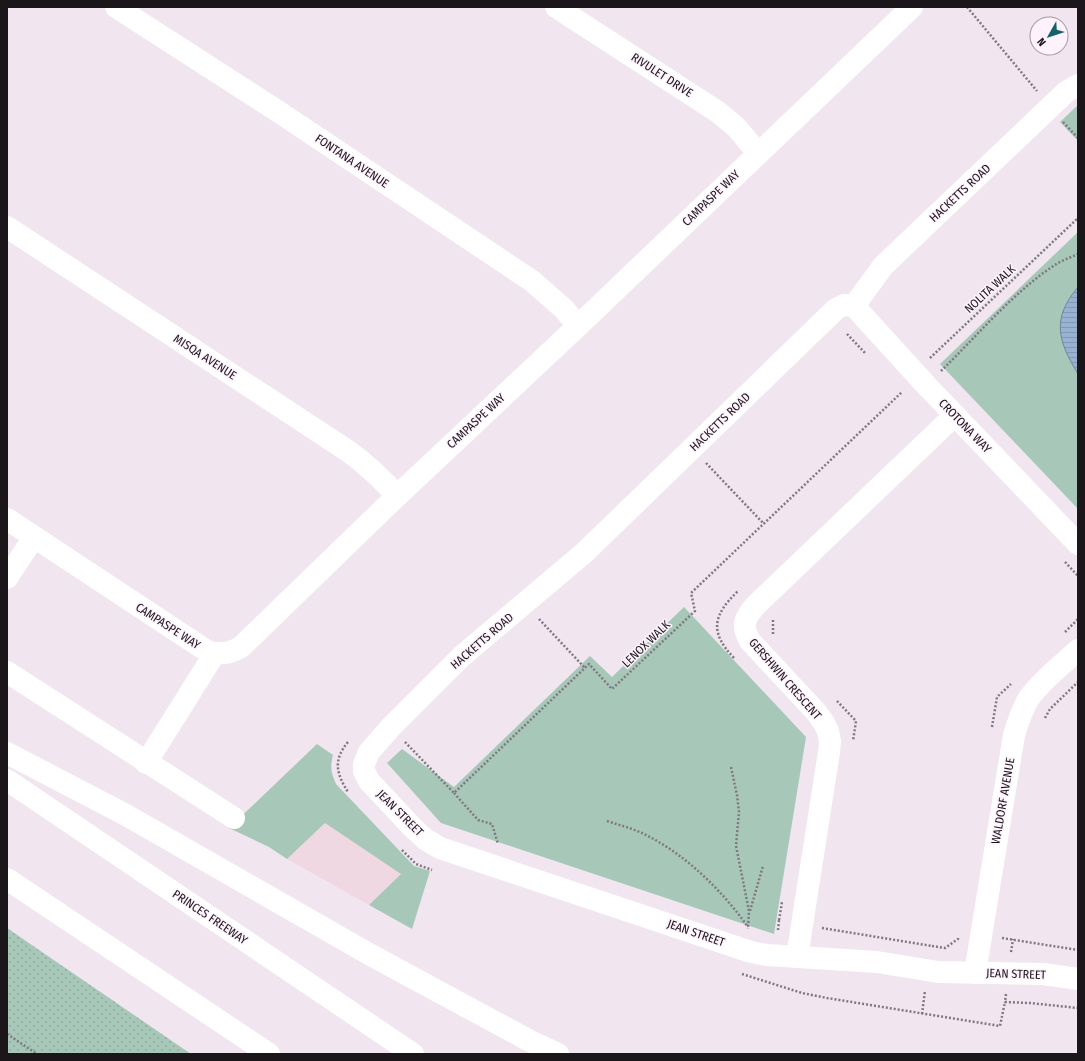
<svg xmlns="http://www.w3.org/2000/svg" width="1085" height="1061" viewBox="0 0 1085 1061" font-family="'Fira Sans Condensed',sans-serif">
<defs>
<pattern id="grass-dots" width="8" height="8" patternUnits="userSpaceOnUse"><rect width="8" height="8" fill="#a7c8b8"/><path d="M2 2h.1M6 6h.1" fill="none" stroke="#8fab9e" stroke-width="1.8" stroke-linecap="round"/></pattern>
<pattern id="water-rules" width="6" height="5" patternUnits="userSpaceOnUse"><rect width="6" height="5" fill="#98b2d2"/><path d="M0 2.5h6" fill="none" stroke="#8298b4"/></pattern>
</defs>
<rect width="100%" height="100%" fill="#f1e5f0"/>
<polygon fill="#f0d8e2" points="325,823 402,874 369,905 287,859"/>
<polygon fill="url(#grass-dots)" points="7,928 191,1054 7,1054"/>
<g fill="#a7c8b8">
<polygon points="1078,105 1078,141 1060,122"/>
<polygon points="1078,232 1078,509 940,364"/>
<polygon points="684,607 806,737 774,934 441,823 387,763 402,749 454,787 590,656 612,677"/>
<path d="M317,744L333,755C330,767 331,773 336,784L414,866L430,871L412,929L369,905L401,874L325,823L287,859L269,847L229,828Z"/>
</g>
<path fill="url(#water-rules)" stroke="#72839b" d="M1078,287V374C1058,341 1051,319 1078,287Z"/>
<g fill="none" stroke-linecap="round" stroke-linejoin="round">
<g stroke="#807880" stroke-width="2.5" stroke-dasharray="2 2" stroke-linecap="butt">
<polyline points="967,7 1037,91"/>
<polyline points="1063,122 1078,138"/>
<polyline points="847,334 866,354"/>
<polyline points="930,358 1078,218"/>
<path d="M941,371C977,336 1016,289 1058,263C1065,259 1072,257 1078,254"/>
<polyline points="706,463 764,524"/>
<polyline points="1065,562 1078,576"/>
<polyline points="539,619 585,668"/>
<polyline points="1065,632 1078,619"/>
<polyline points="773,634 773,619"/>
<path d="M734,658C709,632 713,615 738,591"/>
<polyline points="837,701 856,721 853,741"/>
<polyline points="1045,718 1050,709 1078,682"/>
<polyline points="992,727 997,697 1011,684"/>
<path d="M348,742C333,760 336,773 348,792"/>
<polyline points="405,742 454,793 589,664 612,689 695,611 691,593 902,392"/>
<polyline points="731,767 737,795 739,812 736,846 749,911 748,929"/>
<polyline points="454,793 478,820 492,824 498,844"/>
<path d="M607,821C619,825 631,828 642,833C684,853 721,889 748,927"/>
<polyline points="402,850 416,864 432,870"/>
<polyline points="750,911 763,866"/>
<polyline points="779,920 782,902"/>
<polyline points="822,928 932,946"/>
<polyline points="778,930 779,920 780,920"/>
<polyline points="1002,938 1078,950"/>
<polyline points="932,946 945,948 958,939 958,937"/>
<polyline points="1011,952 1013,939"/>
<polyline points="742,974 802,993 827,998 1000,1026 1005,1002"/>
<polyline points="1006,994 1005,1002 1030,1003 1078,1008"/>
<polyline points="922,1014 925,991"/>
<polyline points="7,1034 37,1054"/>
</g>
<g stroke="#fff" stroke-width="22">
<polyline points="116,7 279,112 532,281 564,309 578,326"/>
<polyline points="556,7 718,112 736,127 758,153"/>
<polyline points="1078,85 1066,92 883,266 854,306 844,305 836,309 584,553 462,656 391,727 369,752 364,764 364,771 369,781 413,828 425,839 440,848 751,952 767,955 877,962 938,972 1043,974 1078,979"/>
<path d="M7,227L348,451C366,464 382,479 397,496"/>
<polyline points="854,306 926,385 1078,544"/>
<path d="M7,519L207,651C221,655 228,654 241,647L397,496L578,326L912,7"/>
<polyline points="7,578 34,537"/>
<polyline points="7,672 234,818"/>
<polyline points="146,763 215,653"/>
<path d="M797,957L829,752L830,741L828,731L824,723L817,713L750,641C741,625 744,619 756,605L955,415"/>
<path d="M975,973L1014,735C1018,722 1022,709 1029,698C1042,680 1062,665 1078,650"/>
</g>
<g stroke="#fff" stroke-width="22">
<polyline points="7,753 126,815 369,954 530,1041 558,1054"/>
<polyline points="7,780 413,1054"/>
<polyline points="7,879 269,1054"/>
</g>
</g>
<g text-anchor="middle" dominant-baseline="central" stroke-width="3" stroke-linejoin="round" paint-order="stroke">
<g font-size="12" fill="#1a161a" stroke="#fef2fd">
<text transform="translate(662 75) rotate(33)">RIVULET DRIVE</text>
<text transform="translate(352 161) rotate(34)">FONTANA AVENUE</text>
<text transform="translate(960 193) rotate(-43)">HACKETTS ROAD</text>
<text transform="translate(711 198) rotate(-44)">CAMPASPE WAY</text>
<text transform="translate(990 289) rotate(-43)">NOLITA WALK</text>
<text transform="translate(205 357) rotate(33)">MISQA AVENUE</text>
<text transform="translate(476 421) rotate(-43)">CAMPASPE WAY</text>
<text transform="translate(720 422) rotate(-44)">HACKETTS ROAD</text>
<text transform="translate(965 426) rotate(46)">CROTONA WAY</text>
<text transform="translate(168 626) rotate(33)">CAMPASPE WAY</text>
<text transform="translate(482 641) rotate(-41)">HACKETTS ROAD</text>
<text transform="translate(646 644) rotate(-44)">LENOX WALK</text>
<text transform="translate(785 679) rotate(49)">GERSHWIN CRESCENT</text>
<text transform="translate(1003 801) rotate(-80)">WALDORF AVENUE</text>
<text transform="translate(400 813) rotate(45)">JEAN STREET</text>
<text transform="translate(210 917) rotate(34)">PRINCES FREEWAY</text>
<text transform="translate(696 933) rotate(19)">JEAN STREET</text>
<text transform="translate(1016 974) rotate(2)">JEAN STREET</text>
</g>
</g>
<rect width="1085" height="1061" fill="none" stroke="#1a161a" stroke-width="16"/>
<g transform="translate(1049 36) rotate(231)"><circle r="19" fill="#fef2fd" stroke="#a39aa2"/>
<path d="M0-3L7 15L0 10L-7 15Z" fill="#15626d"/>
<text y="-6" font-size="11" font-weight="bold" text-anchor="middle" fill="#1a161a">N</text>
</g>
</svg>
